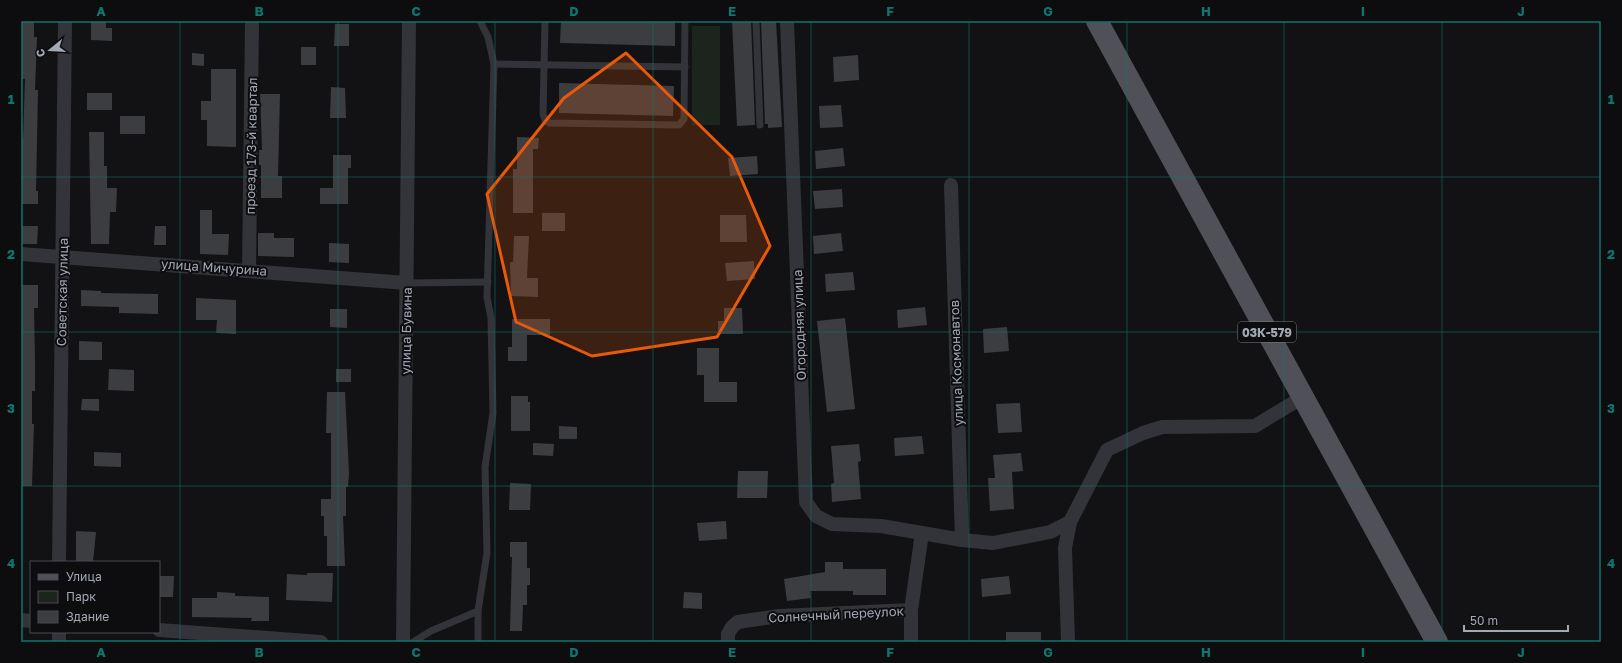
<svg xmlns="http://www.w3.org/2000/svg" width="1622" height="663" viewBox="0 0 1622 663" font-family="'Golos Text',sans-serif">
<rect width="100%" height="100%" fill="#121214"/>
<polygon fill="#1c241e" points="720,26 720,125 692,125 692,26"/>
<g fill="#3c3d41">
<polygon points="21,21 34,21 34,37 37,37 35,90 38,90 36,191 38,191 38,204 21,204 21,139 23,139 25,79 21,79"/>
<polygon points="91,21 106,21 106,28 112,28 112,41 91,40"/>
<polygon points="561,21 675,21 675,46 560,43"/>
<polygon points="732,21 751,21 755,125 737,126"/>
<polygon points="761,21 776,21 782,127 768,128 768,124 765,124"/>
<polygon points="335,24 349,24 349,46 334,46"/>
<rect x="301" y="47" width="15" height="18"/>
<polygon points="192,53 204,54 204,66 192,65"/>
<polygon points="858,55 859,80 834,82 833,57"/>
<polygon points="211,69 236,69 236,147 207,146 207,120 201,120 201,101 211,101"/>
<polygon points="559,83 674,86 673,116 559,113"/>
<polygon points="331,87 345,88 346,118 330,118"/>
<rect x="87" y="93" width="25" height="17"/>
<polygon points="260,94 280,94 278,176 282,176 282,198 261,198 261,165 259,165 259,150 262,150"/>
<polygon points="841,105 843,127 820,128 819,106"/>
<rect x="120" y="116" width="25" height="18"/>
<polygon points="89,132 104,132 104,166 107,166 107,188 117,188 116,212 110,212 109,244 91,244"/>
<polygon points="517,137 539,138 538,149 533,149 533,213 513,213 513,169 517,169"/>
<polygon points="843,148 845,166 816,169 815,151"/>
<polygon points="333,155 351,155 351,168 348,168 348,204 320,204 320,188 333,188"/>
<polygon points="757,156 758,174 730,176 728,158"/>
<polygon points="842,189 843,207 815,209 813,191"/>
<polygon points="200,210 212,210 212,234 229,234 228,255 200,254"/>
<rect x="542" y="213" width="23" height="18"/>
<polygon points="720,215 746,215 747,242 720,242"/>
<polygon points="21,226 38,226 37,244 21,244"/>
<polygon points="155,226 166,226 166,245 154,245"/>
<polygon points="258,233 274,233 274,238 294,238 294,257 258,256"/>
<polygon points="841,233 843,251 814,254 813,236"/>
<polygon points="514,236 529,236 527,278 538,278 538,297 511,296 510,262 513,262"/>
<polygon points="329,243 349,244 349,263 329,262"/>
<polygon points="754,261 755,279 727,281 725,263"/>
<polygon points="853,272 855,290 826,292 825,274"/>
<polygon points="21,285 38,285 38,308 34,308 35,360 35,391 32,391 32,424 34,424 32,486 21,486"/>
<polygon points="81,290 101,291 101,293 158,294 158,314 119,313 119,307 81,306"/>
<polygon points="196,298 236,300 236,334 216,333 217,320 196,320"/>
<polygon points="925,307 927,325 898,328 897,310"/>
<polygon points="724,308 742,308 743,334 718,334 718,321 724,321"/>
<polygon points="330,309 347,309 347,328 330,327"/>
<polygon points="845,318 855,409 827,412 817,321"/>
<polygon points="512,319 550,319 550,335 527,335 527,361 508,361 508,347 512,347"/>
<polygon points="1007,327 1009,351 984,353 983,329"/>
<polygon points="79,341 102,342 102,360 79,360"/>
<polygon points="697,348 719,348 719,382 737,382 737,402 704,402 704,375 697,375"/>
<polygon points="109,369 134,370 134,391 108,390"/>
<rect x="336" y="369" width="15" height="13"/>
<polygon points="327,392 345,392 349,473 348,487 346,487 346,516 343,516 345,566 327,566 327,536 324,536 324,516 321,516 321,499 331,499 331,433 326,433"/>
<polygon points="511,396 528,396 528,402 530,402 530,431 511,431"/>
<polygon points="82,399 99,399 99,411 81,410"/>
<polygon points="1020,403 1022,432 998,433 996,404"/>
<polygon points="559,426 577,427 577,439 559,439"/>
<polygon points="922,436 924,454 895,456 894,438"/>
<polygon points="533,443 554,444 553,456 533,455"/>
<polygon points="859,444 861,461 858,462 861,499 832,502 831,484 834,483 831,446"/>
<polygon points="94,452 121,453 121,467 94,466"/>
<polygon points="1021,453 1023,471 1012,472 1014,509 990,511 988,478 995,478 993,455"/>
<polygon points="738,471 768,471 767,498 737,498"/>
<polygon points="510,483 531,484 530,510 509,510"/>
<polygon points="726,521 727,539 699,541 697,523"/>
<polygon points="76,531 96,532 93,562 76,562"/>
<polygon points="510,542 527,542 527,568 530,568 530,585 527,585 527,605 523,605 522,631 510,631 512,557 510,557"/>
<polygon points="825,562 843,562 843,569 886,569 886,595 853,595 853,591 810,591 811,598 787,601 784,579 825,572"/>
<polygon points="307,573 333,573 332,602 286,600 287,574 307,575"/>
<polygon points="159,576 174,576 173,597 159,597"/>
<polygon points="1009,576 1011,594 982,597 981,579"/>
<polygon points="217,592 235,593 235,596 269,597 269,621 251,621 252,618 192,617 192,598 217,598"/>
<polygon points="684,592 702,593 702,609 683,608"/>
<rect x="1006" y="632" width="35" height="10"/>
</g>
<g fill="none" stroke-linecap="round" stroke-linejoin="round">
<g stroke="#333439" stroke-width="7">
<polyline points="545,21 543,114 545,120 549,123 679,125 684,119 685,21"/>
<polyline points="756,21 760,125"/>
<polyline points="494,64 685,67"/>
<polyline points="407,283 488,282"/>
<polyline points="413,642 431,631 478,611"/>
<polyline points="478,642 478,611 487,553 485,467 493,413 491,318 487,297 494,64 488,37 480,21"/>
</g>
<g stroke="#333439" stroke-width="14">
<polyline points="787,21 806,502 816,516 832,524 881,526 922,533"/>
<polyline points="951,185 962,540"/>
<polyline points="21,254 407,283"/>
<polyline points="249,270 252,21"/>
<polyline points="59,562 65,21"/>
<polyline points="21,620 31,621"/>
<polyline points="159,630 321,642"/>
<polyline points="59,642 59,632"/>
<polyline points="403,642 409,21"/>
<polyline points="728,642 728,634 732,627 738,622 779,616 911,610 922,533 962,540 993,543 1050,532 1070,522 1107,450 1143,433 1162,427 1255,426 1303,397"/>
<polyline points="911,642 911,610"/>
<polyline points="1068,642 1065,548 1070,522"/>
</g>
<polyline stroke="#4f5058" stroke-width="22" points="1097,21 1437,642"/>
</g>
<path fill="#e8590c" fill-opacity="0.2" stroke="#e8590c" stroke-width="3" stroke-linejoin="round" d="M626,53L732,157L770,246L717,337L592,356L516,322L487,194L564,98Z"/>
<path fill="none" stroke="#0f766e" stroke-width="1" stroke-opacity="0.55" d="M180,21V642M338,21V642M495,21V642M653,21V642M811,21V642M969,21V642M1127,21V642M1284,21V642M1442,21V642M21,177H1601M21,332H1601M21,486H1601"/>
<g text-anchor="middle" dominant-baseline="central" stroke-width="4" stroke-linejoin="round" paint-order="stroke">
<rect fill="#0d0d0f" stroke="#767a83" stroke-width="1" x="1238" y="322" width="58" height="20" rx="3"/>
<g font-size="12" font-weight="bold" fill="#a3a8b5">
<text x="1267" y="332">03К-579</text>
</g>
<g font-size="13" fill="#a3a8b5" stroke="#0d0d0f">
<text transform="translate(251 146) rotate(-89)">проезд 173-й квартал</text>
<text transform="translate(214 267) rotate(4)">улица Мичурина</text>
<text transform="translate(62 292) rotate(-89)">Советская улица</text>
<text transform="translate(799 325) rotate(-92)">Огородняя улица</text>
<text transform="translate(406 331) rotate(-89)">улица Бувина</text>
<text transform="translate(956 363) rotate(-92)">улица Космонавтов</text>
<text transform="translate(836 614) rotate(-3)">Солнечный переулок</text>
</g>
</g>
<rect width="1622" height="663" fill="none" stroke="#0d0d0f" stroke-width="44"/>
<rect x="30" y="561" width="130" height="72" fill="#0d0d0f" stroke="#494b51"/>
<rect x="38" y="574" width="20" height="6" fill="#4f5058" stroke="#494b51"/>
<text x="66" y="581" font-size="12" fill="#a3a8b5">Улица</text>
<rect x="38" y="591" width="20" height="12" fill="#1c241e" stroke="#494b51"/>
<text x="66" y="601" font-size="12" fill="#a3a8b5">Парк</text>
<rect x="38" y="611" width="20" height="12" fill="#3c3d41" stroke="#494b51"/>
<text x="66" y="621" font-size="12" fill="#a3a8b5">Здание</text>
<g transform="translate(50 50) rotate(252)" stroke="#0d0d0f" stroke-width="3" paint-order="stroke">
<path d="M0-3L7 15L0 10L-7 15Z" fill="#a3a8b5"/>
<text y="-6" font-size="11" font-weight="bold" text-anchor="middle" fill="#a3a8b5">С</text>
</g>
<path d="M1464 625v6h104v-6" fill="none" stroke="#a3a8b5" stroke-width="2"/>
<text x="1470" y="625" font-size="12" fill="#a3a8b5" stroke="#0d0d0f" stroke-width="3" paint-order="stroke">50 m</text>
<rect x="22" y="22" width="1578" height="619" fill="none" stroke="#0f766e" stroke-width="1.5"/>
<g font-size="13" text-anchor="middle" font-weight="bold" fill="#0f766e">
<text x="101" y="16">A</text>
<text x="259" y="16">B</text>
<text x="416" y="16">C</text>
<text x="574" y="16">D</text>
<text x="732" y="16">E</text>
<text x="890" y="16">F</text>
<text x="1048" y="16">G</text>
<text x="1206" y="16">H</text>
<text x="1363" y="16">I</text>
<text x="1521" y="16">J</text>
<text x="11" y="104">1</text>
<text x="1611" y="104">1</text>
<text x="11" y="259">2</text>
<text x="1611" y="259">2</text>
<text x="11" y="413">3</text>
<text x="1611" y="413">3</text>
<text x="11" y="568">4</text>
<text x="1611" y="568">4</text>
<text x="101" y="657">A</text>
<text x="259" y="657">B</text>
<text x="416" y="657">C</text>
<text x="574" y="657">D</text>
<text x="732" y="657">E</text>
<text x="890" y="657">F</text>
<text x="1048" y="657">G</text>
<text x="1206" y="657">H</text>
<text x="1363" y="657">I</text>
<text x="1521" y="657">J</text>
</g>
</svg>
